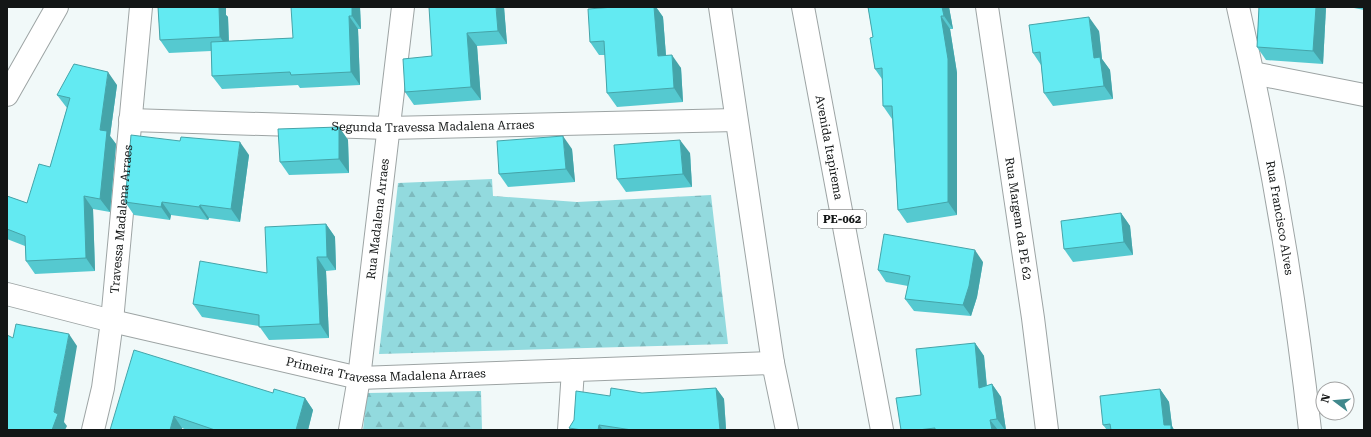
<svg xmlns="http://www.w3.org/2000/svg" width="1371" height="437" viewBox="0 0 1371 437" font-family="'Roboto Serif',serif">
<defs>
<pattern id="forest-firs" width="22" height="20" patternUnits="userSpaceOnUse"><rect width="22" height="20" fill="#92dade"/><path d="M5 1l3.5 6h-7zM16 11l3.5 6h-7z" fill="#7dbabe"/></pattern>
</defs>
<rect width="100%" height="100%" fill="#f1f9f9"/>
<g fill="url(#forest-firs)">
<polygon points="492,179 493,196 577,202 711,195 728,344 379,354 398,183"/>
<polygon points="481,391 482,430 363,430 367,393"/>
</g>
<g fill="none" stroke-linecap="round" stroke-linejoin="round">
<g stroke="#9da4a4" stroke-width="24">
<g id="street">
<polyline points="720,7 773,363 787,430"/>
<path id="s1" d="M987,7L1033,318L1047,430"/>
<path id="s2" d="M1238,7C1270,147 1294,288 1310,430"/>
<polyline points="1253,73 1364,95"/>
<polyline points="7,95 57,7"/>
<path id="s3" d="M130,120L388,128L736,120"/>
<path id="s4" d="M7,294L112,321L359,378L773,363"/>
<path id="s5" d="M93,430L103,388L112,321L141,7"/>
<path id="s6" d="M350,430L359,378L403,7"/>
<polyline points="569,430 573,370"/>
</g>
</g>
<g stroke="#9da4a4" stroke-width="24">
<g id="primary">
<path id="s7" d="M803,7L882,430"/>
</g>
</g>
<use href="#street" stroke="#fff" stroke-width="22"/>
<use href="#primary" stroke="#fff" stroke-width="22"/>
</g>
<g fill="#55c9d0">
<polygon points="158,7 226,7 226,15 228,17 229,41 293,38 360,7 361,29 358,29 360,85 300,88 298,85 222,89 212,76 211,51 169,53 160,40"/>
<polygon points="504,7 507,44 477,46 481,100 414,105 405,92 432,56"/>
<polygon points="654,7 656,7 663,17 666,56 681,68 683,102 617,107 607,93 605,55 599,55 590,42"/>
<polygon points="868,7 949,7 953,29 950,29 957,73 957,215 907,223 898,210 892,119 883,106 882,79 875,69 873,37"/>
<polygon points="1259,7 1326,7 1323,64 1266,60 1257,47"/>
<polygon points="1349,7 1364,7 1364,10"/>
<polygon points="1099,31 1102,59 1110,70 1113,99 1053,106 1044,93 1041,65 1033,53"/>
<polygon points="117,85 110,136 116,144 110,212 93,209 95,271 35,274 26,261 25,246 7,239 7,196 27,203 50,167 67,108 57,95"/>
<polygon points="339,127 348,140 349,173 289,175 280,162"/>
<polygon points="572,149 575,182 508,187 499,174"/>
<polygon points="690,153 692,187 626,192 617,179"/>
<polygon points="249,155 240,222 209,218 208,220 171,215 170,220 134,215 125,202"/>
<polygon points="1121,213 1130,226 1133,255 1073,262 1064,249"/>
<polygon points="326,224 335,237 336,270 326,271 329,338 269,340 259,326 202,317 193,304 267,273"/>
<polygon points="983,262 977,297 971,316 914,311 905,299 908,286 886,282 878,270"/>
<polygon points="975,343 984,356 987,386 992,384 1001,397 1006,430 901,430 921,395"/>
<polygon points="716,388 724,399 726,430 570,430 569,428 610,396"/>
<polygon points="1160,389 1169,402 1172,426 1174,430 1107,430 1103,425"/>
<polygon points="273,393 305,398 313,410 308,430 187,430 182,428 110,430"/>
</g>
<g fill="#45a4a9">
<polygon points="219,7 226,7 226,15 228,17 229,50 220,37"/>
<polygon points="352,7 360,7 361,29 352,16"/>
<polygon points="496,7 504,7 507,44 498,31"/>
<polygon points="654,7 656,7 663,17 667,69 658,56"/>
<polygon points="942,7 949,7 953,29 944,16"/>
<polygon points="1316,7 1326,7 1323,64 1313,51"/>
<polygon points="349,16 358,29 360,85 351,72"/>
<polygon points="941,16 950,29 957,73 957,215 948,202"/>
<polygon points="1089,17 1099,31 1102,59 1110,70 1113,99 1104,86 1094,58"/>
<polygon points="467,33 477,46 481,100 471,87"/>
<polygon points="672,55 681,68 683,102 674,88"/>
<polygon points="108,72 117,85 110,136 116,144 110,212 100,199 100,130"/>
<polygon points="339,127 348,140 349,173 339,159"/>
<polygon points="563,136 572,149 575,182 566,169"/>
<polygon points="680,140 690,153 692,187 683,174"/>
<polygon points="240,142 249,155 240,222 231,209"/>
<polygon points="84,196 93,209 95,271 86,258"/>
<polygon points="162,202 171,215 170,220 161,207"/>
<polygon points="200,205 209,218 208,220 199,207"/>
<polygon points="1121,213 1130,226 1133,255 1124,242"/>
<polygon points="326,224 335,237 336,270 327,257"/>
<polygon points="975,250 983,262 977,297 971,316 963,305"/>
<polygon points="317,257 326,271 329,338 320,324"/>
<polygon points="69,334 77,346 64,422 67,426 65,430 52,430 54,412"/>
<polygon points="975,343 984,356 988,401 979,388"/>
<polygon points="992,384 1001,397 1006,430 1005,430 997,419"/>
<polygon points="716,388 724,399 726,430 720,430"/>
<polygon points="1160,389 1169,402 1172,426 1174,430 1167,430 1164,425"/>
<polygon points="305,398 313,410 308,430 296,430"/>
<polygon points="174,416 182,428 182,430 170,430"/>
<polygon points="990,420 998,430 992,430"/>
<polygon points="599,425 603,430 598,430"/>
</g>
<g fill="#63eaf2" stroke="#45a4a9">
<polygon points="158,7 219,7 220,37 160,40"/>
<polygon points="291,7 352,7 352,16 349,16 351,72 291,75 290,72 212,76 211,42 293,38"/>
<polygon points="429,7 496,7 498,31 467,33 471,87 405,92 403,59 432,56"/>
<polygon points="614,7 654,7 658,56 672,55 674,88 607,93 604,41 590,42 588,9"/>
<polygon points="868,7 942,7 944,16 941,16 948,59 948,202 898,210 892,106 883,106 882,68 875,69 870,38 873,37"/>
<polygon points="1259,7 1316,7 1313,51 1257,47"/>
<polygon points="1089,17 1094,58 1100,57 1104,86 1044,93 1040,52 1033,53 1029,25"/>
<polygon points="74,64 108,72 100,130 107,131 100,199 84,196 86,258 26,261 25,236 7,229 7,196 27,203 39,164 50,167 70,98 57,95"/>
<polygon points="339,127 339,159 280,162 278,129"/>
<polygon points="131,135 180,141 181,137 240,142 231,209 200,205 199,207 162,202 161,207 125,202"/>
<polygon points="563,136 566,169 499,174 497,141"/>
<polygon points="680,140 683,174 617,179 614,145"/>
<polygon points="1121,213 1124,242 1064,249 1061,221"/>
<polygon points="326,224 327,257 317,257 320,324 259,327 259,315 193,304 200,261 267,273 265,227"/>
<polygon points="884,234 975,250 969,286 963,305 905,299 910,276 878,270"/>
<polygon points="16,324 69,334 54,412 58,414 52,430 7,430 7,335 13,338"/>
<polygon points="975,343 979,388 992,384 997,419 990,420 992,430 935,430 935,428 918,430 901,430 896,398 921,395 916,349"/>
<polygon points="134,350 273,393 274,389 305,398 296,430 215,430 174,416 170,430 110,430"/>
<polygon points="611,388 642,393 716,388 720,430 632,430 599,425 598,430 582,430 569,428 574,420 576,391 610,396"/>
<polygon points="1160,389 1164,425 1171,425 1171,430 1111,430 1110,424 1103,425 1100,396"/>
</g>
<g text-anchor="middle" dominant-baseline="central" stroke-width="4" stroke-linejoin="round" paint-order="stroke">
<rect fill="#fff" stroke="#5a5c5c" stroke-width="1" x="818" y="210" width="48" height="18" rx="3"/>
<g font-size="11" font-weight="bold" fill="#131616">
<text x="842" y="219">PE-062</text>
</g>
<g font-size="12" fill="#131616" stroke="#fff">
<text stroke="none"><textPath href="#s3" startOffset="303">Segunda Travessa Madalena Arraes</textPath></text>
<text stroke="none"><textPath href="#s7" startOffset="143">Avenida Itapirema</textPath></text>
<text stroke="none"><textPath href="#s1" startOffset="214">Rua Margem da PE 62</textPath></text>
<text stroke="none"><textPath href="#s2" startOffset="215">Rua Francisco Alves</textPath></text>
<text stroke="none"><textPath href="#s5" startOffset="213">Travessa Madalena Arraes</textPath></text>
<text stroke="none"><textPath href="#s6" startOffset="213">Rua Madalena Arraes</textPath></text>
<text stroke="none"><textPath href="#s4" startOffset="388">Primeira Travessa Madalena Arraes</textPath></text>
</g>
</g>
<rect width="1371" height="437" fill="none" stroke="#131616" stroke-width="16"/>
<g transform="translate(1335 401) rotate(286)"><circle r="19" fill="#ffffff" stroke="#a1a2a2"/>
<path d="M0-3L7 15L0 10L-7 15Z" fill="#40888c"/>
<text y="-6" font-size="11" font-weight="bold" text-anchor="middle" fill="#131616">N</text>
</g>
</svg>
